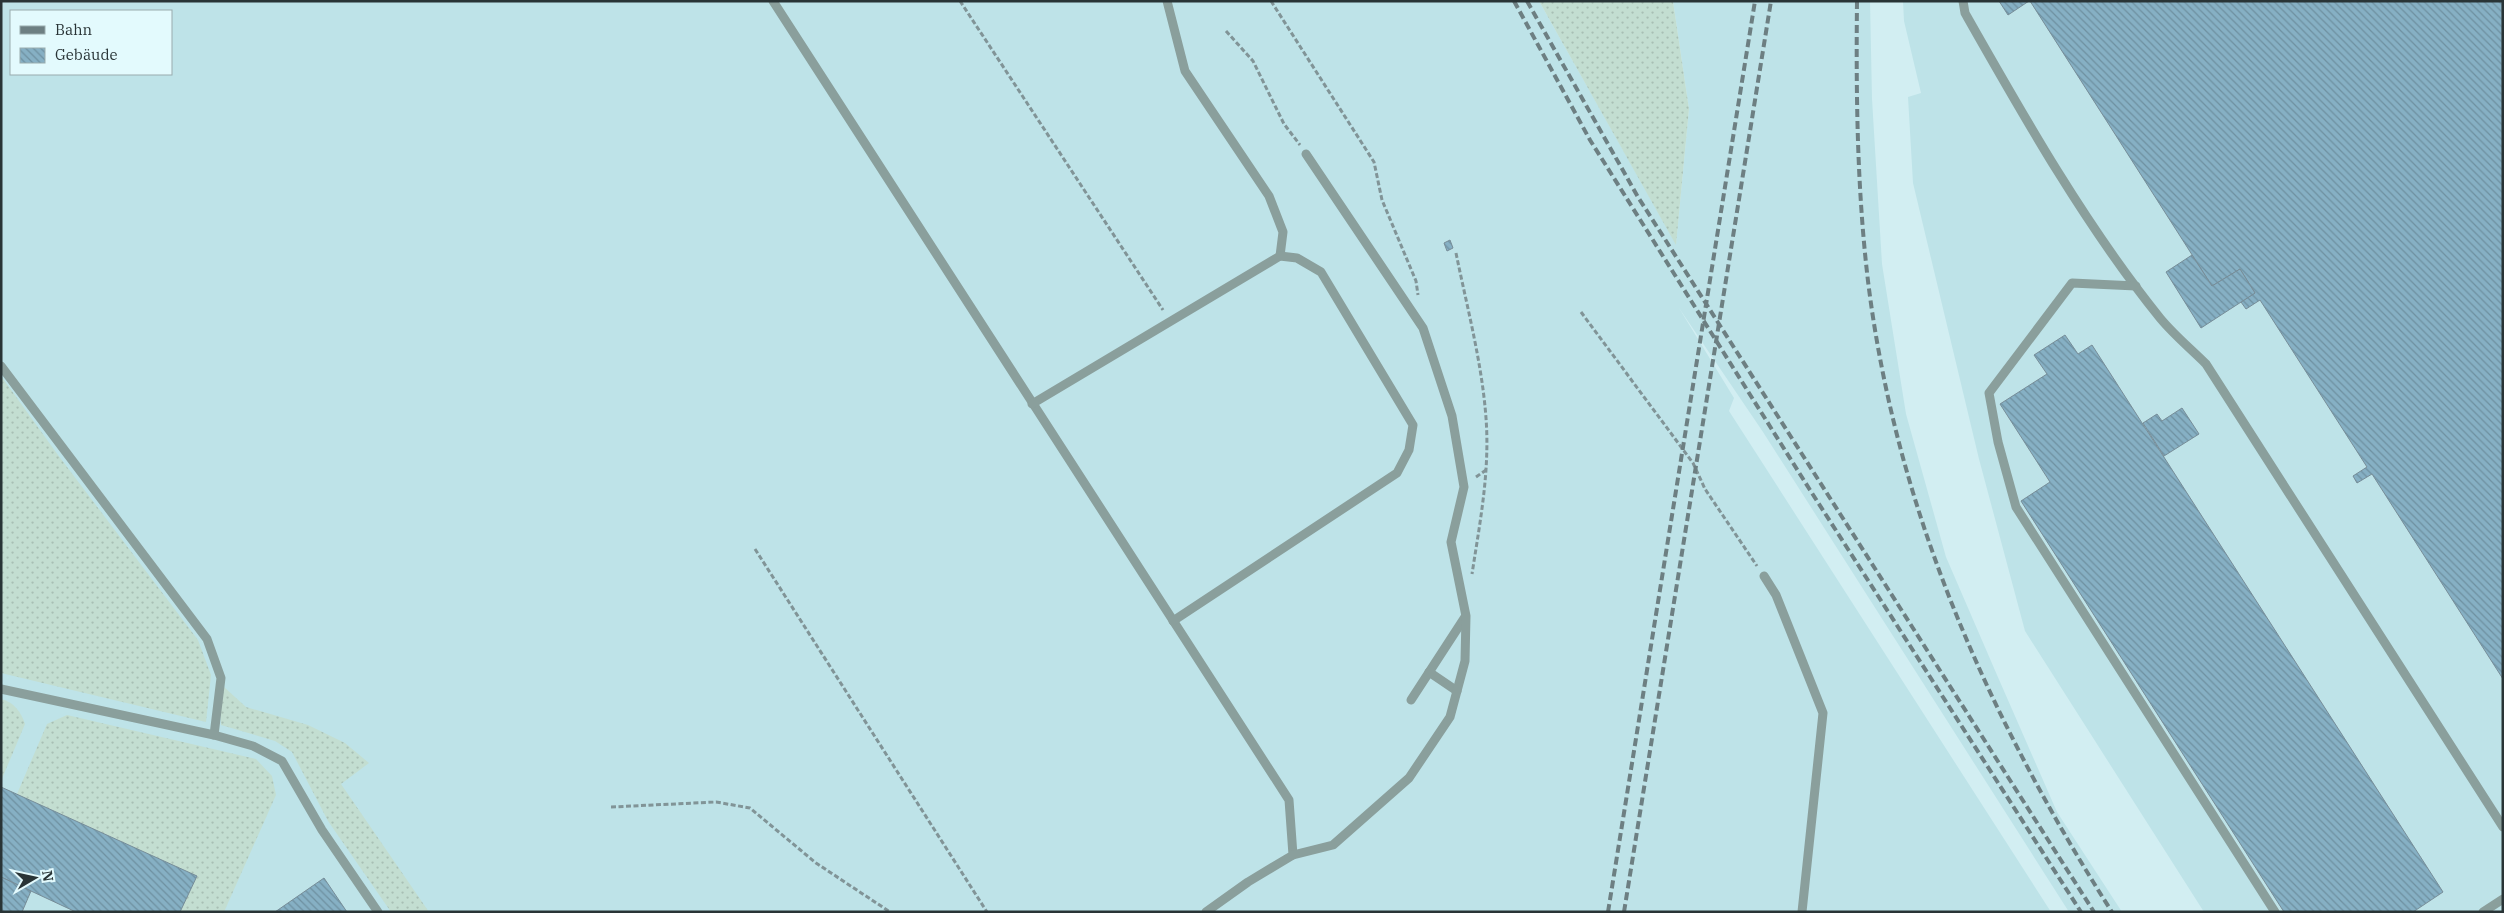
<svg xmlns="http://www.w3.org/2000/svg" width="2504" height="913" viewBox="0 0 2504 913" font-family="'IBM Plex Serif',serif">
<defs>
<pattern id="grass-dots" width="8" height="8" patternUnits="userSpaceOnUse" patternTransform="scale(1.25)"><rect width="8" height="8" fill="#c3ded1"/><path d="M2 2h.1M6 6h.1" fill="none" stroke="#a8bfb4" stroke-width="1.8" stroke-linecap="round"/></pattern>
<pattern id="building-back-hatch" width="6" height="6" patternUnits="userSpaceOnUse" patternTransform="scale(1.25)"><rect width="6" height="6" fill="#86b0c4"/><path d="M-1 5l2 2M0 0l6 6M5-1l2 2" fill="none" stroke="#6e90a0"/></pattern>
</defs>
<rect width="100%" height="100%" fill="#d2eef2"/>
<g fill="#bee3e8" fill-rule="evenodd">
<path d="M1,1H1539L1676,244L1689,109L1673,1H1870L1872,99L1882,264L1906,414L1946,557L1997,675L2057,812L2122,912H2069L1763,432L1679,308L1734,398L1729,411L2051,912H1ZM11,11H171V74H11Z"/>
<polygon points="1903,1 2503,1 2503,912 2204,912 2025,631 1979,459 1913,183 1908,97 1921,93 1904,21"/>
</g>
<g fill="url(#grass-dots)">
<polygon points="1539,1 1673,1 1689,109 1676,245"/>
<polygon points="1,376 58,455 198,640 211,675 206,722 1,673"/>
<polygon points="224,687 246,707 308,725 345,743 369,763 341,784 429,912 391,912 328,821 292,752 275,741 221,725 220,703"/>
<path d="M1,699C14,702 21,712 25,724L1,781Z"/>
<polygon points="67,715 256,759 272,776 276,795 224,912 180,912 197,876 17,794 47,724"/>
</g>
<g fill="url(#building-back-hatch)" stroke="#778d98">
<polygon points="1999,1 2029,1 2008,15"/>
<polygon points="2030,1 2502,1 2503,679 2372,474 2357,483 2353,476 2367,467 2260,300 2246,309 2241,302 2255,293 2240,269 2212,286"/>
<polygon points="1450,240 1453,248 1447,251 1444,243"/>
<polygon points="2192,255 2212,286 2240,269 2255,293 2201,328 2166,272"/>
<polygon points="2065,335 2078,354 2092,345 2443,892 2413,912 2284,912 2021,501 2050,482 2000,404 2047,374 2034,355"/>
<polygon points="2182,408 2199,434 2164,456 2143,423 2157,414 2162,421"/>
<polygon points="1,787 197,876 180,912 76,912 1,877"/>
<polygon points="1,877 31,891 22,912 1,912"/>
<polygon points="324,878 347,912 275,912"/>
</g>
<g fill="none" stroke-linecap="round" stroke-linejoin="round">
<g stroke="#819497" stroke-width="3" stroke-dasharray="5 2.5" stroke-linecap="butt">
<polyline points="960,1 1163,310"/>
<polyline points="1271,1 1374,162 1382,200 1416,281 1418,295"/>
<polyline points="1226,31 1253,61 1284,124 1300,145"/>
<path d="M1456,253C1467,307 1482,363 1486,418C1490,471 1480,522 1472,574"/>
<polyline points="1581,312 1693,463 1705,489 1757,566"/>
<polyline points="1476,477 1486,470"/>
<polyline points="755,549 987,912"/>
<polyline points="611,807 716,802 750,808 816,863 890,912"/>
</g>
<g stroke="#8a9f9c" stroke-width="9">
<polyline points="773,1 1289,800 1293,855 1248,882 1206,912"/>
<polyline points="1167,1 1185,71 1269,196 1283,232 1280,256"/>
<path d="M1963,1L1965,13C2024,117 2085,225 2160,318C2174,335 2191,349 2206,364L2503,827"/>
<polyline points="2136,286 2072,283 1989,393 1998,442 2016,507 2275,912"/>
<polyline points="1,366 207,639 221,678 214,735"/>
<polyline points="1032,404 1280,256 1297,258 1321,272 1413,425 1409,450 1397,473 1173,621"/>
<polyline points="1764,576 1776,595 1823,713 1802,912"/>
<polyline points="1429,672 1457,691"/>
<polyline points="1,689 214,735 253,746 282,761 322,830 378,912"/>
<polyline points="1411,700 1465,617"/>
<polyline points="1293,855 1333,845 1409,778 1450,717 1465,661 1466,616 1451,542 1464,487 1452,416 1423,328 1306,154"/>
<polyline points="2483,912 2503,899"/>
</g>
<g stroke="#6d7f82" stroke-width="4" stroke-dasharray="8 4" stroke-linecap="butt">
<polyline points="1514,1 1590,140 1810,490 2081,912"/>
<polyline points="1527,1 1638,197 2094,912"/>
<path d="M1857,1C1856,95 1857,188 1868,281C1896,510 1989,719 2112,912"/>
<polyline points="1608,912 1755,1"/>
<polyline points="1624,912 1771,1"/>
</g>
</g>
<rect width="2504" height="913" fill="none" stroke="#293436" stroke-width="5"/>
<rect x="10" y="10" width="162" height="65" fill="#e3fafd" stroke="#99abad"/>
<rect x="20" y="26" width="25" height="8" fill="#6d7f82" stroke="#99abad"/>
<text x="55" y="35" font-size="15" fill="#293436">Bahn</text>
<rect x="20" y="48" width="25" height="15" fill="url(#building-back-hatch)" stroke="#99abad"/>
<text x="55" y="60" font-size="15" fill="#293436">Gebäude</text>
<g transform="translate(35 878) rotate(81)" stroke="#e3fafd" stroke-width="4" paint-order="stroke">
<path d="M0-4L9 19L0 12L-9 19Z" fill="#293436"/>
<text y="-8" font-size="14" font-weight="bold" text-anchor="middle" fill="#293436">N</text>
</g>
</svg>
